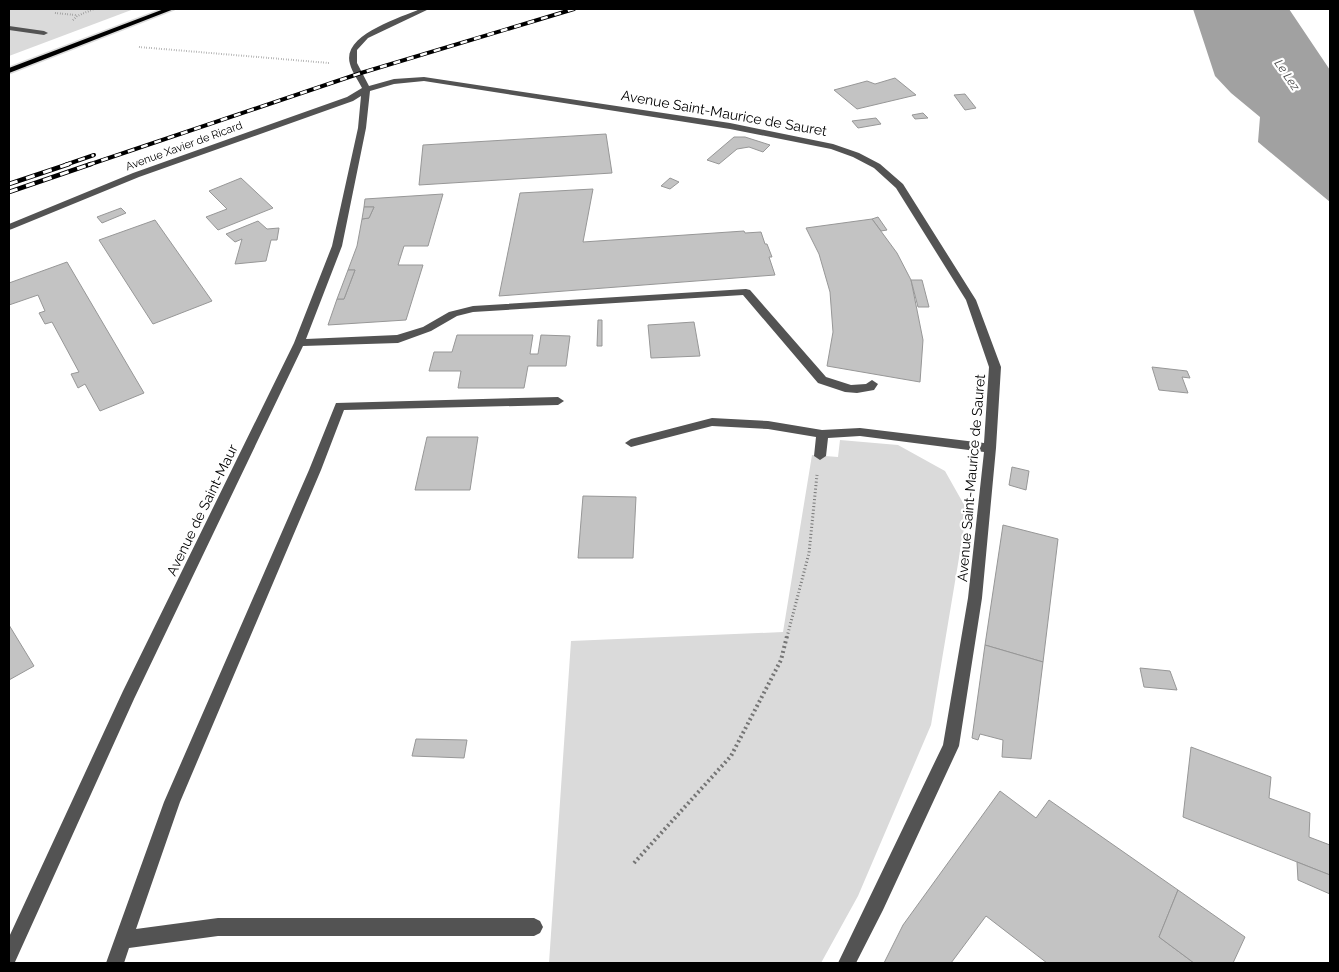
<svg xmlns="http://www.w3.org/2000/svg" width="1339" height="972" viewBox="0 0 1339 972" font-family="Raleway,sans-serif">
<rect width="100%" height="100%" fill="#fff"/>
<g fill="#dadada">
<polygon points="9,9 134,9 9,56"/>
<polygon points="840,440 898,445 945,471 967,510 931,725 858,896 821,963 549,963 571,641 783,632 812,455 838,457"/>
</g>
<polygon fill="#a1a1a1" points="1193,9 1289,9 1330,70 1330,202 1258,142 1260,117 1231,93 1215,76"/>
<g fill="#c3c3c3" stroke="#979797">
<polygon points="895,78 916,95 857,109 834,90 867,81 875,84"/>
<polygon points="965,94 976,108 965,110 954,95"/>
<polygon points="923,113 928,118 915,119 912,115"/>
<polygon points="876,118 881,124 858,128 852,121"/>
<polygon points="606,134 612,173 419,185 423,145"/>
<polygon points="734,137 745,137 770,145 763,152 749,147 737,149 719,164 707,160"/>
<polygon points="241,178 273,208 218,230 206,217 227,209 209,191"/>
<polygon points="670,178 679,182 670,189 661,186"/>
<polygon points="593,189 583,242 744,231 745,233 761,232 765,244 767,244 772,257 769,257 775,275 499,296 520,193"/>
<polygon points="443,194 428,246 404,246 398,265 423,265 406,320 328,325 337,299 344,299 355,270 348,270 357,246 362,219 369,218 374,207 364,207 365,199"/>
<polygon points="364,207 374,207 369,218 362,219"/>
<polygon points="121,208 126,213 102,223 97,217"/>
<polygon points="878,217 887,230 881,231 872,219"/>
<polygon points="872,219 897,253 911,280 923,340 920,382 827,366 833,332 830,292 819,254 806,228"/>
<polygon points="155,220 212,301 153,324 99,240"/>
<polygon points="258,221 267,229 279,228 277,240 271,240 266,261 235,264 242,239 235,242 226,234"/>
<polygon points="67,262 144,393 100,411 85,384 78,388 71,374 79,372 52,322 45,324 39,313 45,311 38,295 9,305 9,283"/>
<polygon points="348,270 355,270 344,299 337,299"/>
<polygon points="911,280 922,280 929,307 918,307"/>
<polygon points="598,320 602,320 602,346 597,346"/>
<polygon points="694,322 700,356 651,358 648,325"/>
<polygon points="457,335 533,335 530,354 538,354 541,335 570,336 566,366 528,366 524,388 458,388 461,371 429,371 434,352 452,352"/>
<polygon points="1152,367 1187,371 1190,378 1182,377 1188,393 1159,390"/>
<polygon points="427,437 478,437 470,490 415,490"/>
<polygon points="1012,467 1029,471 1026,490 1009,485"/>
<polygon points="583,496 636,497 633,558 578,558"/>
<polygon points="1003,525 1058,539 1043,662 985,645"/>
<polygon points="9,625 34,666 9,680"/>
<polygon points="985,645 1043,662 1031,759 1002,757 1003,740 980,734 978,740 972,738"/>
<polygon points="1140,668 1170,671 1177,690 1144,687"/>
<polygon points="416,739 467,740 464,758 412,756"/>
<polygon points="1191,747 1271,777 1269,798 1310,813 1309,837 1330,845 1330,875 1183,817"/>
<polygon points="1000,791 1036,818 1049,800 1178,890 1159,937 1194,963 1047,963 986,916 951,963 884,963 903,925"/>
<polygon points="1297,862 1330,875 1330,894 1298,880"/>
<polygon points="1178,890 1245,937 1233,963 1194,963 1159,937"/>
</g>
<g fill="none" stroke-linecap="round" stroke-linejoin="round">
<g stroke="#dbdbdb" stroke-width="3">
<polygon id="major" points="164,9 174,9 9,73 9,68"/>
</g>
<g stroke="#757575" stroke-width="2" stroke-dasharray="0.5 2" stroke-linecap="butt">
<polyline points="55,13 76,15"/>
<polyline points="73,20 77,16 94,9"/>
<polyline points="139,47 329,63"/>
</g>
<polyline stroke="#757575" stroke-width="3" stroke-dasharray="1 2.5" stroke-linecap="butt" points="787,637 809,553 817,475"/>
<polyline stroke="#757575" stroke-width="4" stroke-dasharray="2 3" stroke-linecap="butt" points="634,863 731,756 781,660 787,636"/>
<g fill="#535353" fill-rule="evenodd">
<path d="M420,9H429L368,38L357,50V63L369,86L394,79L424,77L730,123L833,144L859,153L880,164L903,184L976,300L1001,367L996,448L982,598L959,746L883,910L856,963H838L943,745L968,598L984,452L860,436L828,438L826,456L820,460L814,456L816,437L768,429L712,426L631,447L625,443L631,439L712,418L768,421L822,430L860,428L984,443L989,367L966,300L896,188L874,168L853,157L831,149L730,129L424,81L394,84L370,91L366,128L342,246L306,339L397,335L423,327L449,312L473,306L746,289L750,290L826,377L851,385L866,384L872,380L878,384L874,390L857,393L845,392L818,383L743,295L473,312L457,316L431,331L398,343L303,346L134,699L15,962L9,963V937L123,691L294,343L332,246L358,128L361,96L353,101L139,177L12,229L9,230V224L133,173L347,97L362,88C358,80 352,72 350,64C341,35 400,18 420,9Z"/>
<polygon points="9,26 44,31 48,33 44,35 9,30"/>
<polygon points="558,397 564,401 558,405 344,410 321,470 180,802 136,929 218,918 534,918 540,921 543,927 540,933 534,936 218,936 129,948 124,963 106,963 164,802 309,470 336,403"/>
</g>
<use href="#major" fill="#000" fill-rule="evenodd"/>
<g stroke="#000" stroke-width="4">
<g id="rail-far1">
<polyline points="65,165 94,155"/>
<polyline points="88,165 361,73 574,9"/>
</g>
</g>
<g stroke="#000" stroke-width="4.5">
<g id="rail">
<polyline points="9,184 69,164"/>
<polyline points="9,192 91,164"/>
</g>
</g>
<use href="#rail-far1" stroke="#fff" stroke-width="2.5" stroke-dasharray="7" stroke-linecap="butt"/>
<use href="#rail" stroke="#fff" stroke-width="3" stroke-dasharray="9" stroke-linecap="butt"/>
</g>
<g text-anchor="middle" dominant-baseline="central" stroke-width="4.5" stroke-linejoin="round" paint-order="stroke">
<g font-size="11" fill="#000" stroke="#fff">
<text transform="translate(184 146) rotate(-20)">Avenue Xavier de Ricard</text>
</g>
<g font-size="12" font-style="italic" fill="#424242" stroke="#fff">
<text transform="translate(1287 75) rotate(56)">Le Lez</text>
</g>
<g font-size="14" fill="#000" stroke="#fff">
<text transform="translate(724 113) rotate(10)">Avenue Saint-Maurice de Sauret</text>
<text transform="translate(971 478) rotate(-85)">Avenue Saint-Maurice de Sauret</text>
<text transform="translate(202 510) rotate(-64)">Avenue de Saint-Maur</text>
</g>
</g>
<rect width="1339" height="972" fill="none" stroke="#000000" stroke-width="20"/>
</svg>
